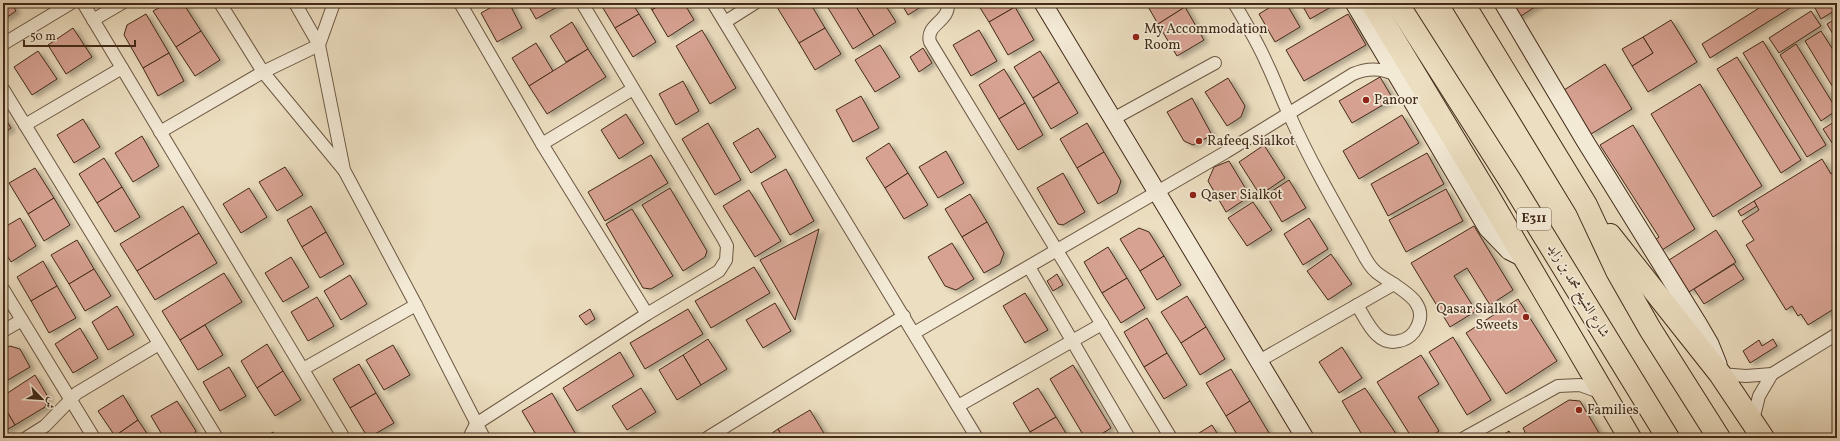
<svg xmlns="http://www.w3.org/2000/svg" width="1840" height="441" viewBox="0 0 1840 441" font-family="Vollkorn,Amiri,serif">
<defs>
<filter id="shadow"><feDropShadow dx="4.5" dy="2.5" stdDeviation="2" flood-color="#0004"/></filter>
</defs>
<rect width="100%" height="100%" fill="#ecdec0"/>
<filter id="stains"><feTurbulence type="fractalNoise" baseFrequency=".005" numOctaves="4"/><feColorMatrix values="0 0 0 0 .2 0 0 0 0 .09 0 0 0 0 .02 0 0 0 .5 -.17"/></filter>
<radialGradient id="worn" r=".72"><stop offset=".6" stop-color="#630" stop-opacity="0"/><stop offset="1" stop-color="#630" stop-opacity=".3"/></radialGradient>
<g fill="#d7a292" stroke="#422a19" filter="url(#shadow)">
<polygon points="3,3 11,3 16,11 3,20"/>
<polygon points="168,3 183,3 201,31 176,47 153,11"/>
<polygon points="499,3 509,3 522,28 497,42 481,13"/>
<polygon points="527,3 562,3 562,4 536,19"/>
<polygon points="600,3 632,3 639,14 615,28"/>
<polygon points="648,3 663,3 652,10"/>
<polygon points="663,3 684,3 694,20 668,37 652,10"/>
<polygon points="784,3 810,3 825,28 799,43 777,7"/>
<polygon points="825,3 854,3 874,36 853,49"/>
<polygon points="866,3 884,3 896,22 874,36 857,8"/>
<polygon points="901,3 927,3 908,15"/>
<polygon points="977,3 1012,3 1015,7 989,22"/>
<polygon points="1146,3 1183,3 1185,7 1158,24"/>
<polygon points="1277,3 1286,3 1300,27 1275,42 1259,14"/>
<polygon points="1301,3 1338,3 1310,19"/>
<polygon points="1509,3 1541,3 1518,18"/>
<polygon points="1767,3 1798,3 1710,58 1702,44"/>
<polygon points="1824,3 1830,3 1834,11 1821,19 1815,8"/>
<polygon points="1015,7 1034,40 1008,55 989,22"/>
<polygon points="1185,7 1204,40 1177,56 1158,24"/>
<polygon points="1811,11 1821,26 1779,53 1769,38"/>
<polygon points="146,14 169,53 143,68 124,35 127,25"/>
<polygon points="639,14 656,42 633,57 615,28"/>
<polygon points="1348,14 1366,45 1304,81 1286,50"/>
<polygon points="1837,18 1837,41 1827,24"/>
<polygon points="1671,20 1697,62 1648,92 1632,66 1653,53 1643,37"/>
<polygon points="572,22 588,49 566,62 550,36"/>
<polygon points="73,28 92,57 66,74 48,45"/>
<polygon points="825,28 841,54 815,70 799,43"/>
<polygon points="702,30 736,88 710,104 676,46"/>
<polygon points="979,30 997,61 971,76 953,45"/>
<polygon points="201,31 220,60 195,76 176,47"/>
<polygon points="1821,31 1837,56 1837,94 1805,41"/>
<polygon points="1643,37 1653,53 1632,66 1622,49"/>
<polygon points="1763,41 1826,145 1807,157 1743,53"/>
<polygon points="536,43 553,71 529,86 512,58"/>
<polygon points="1796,44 1837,110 1821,121 1780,55"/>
<polygon points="880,45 900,77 875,92 855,60"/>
<polygon points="923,48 932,63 919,72 910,57"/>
<polygon points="588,49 606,77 547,114 529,86"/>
<polygon points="38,51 57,79 32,95 14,67"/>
<polygon points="1040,51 1059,82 1033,98 1014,67"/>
<polygon points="169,53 184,81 158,96 143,68"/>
<polygon points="1737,57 1801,160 1781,173 1717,69"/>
<polygon points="1605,64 1632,109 1591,134 1564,90"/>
<polygon points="1004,69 1025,103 999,119 979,85"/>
<polygon points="1380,77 1393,99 1352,123 1339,101"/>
<polygon points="1228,78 1245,106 1241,117 1227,126 1205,92"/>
<polygon points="683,81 699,111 676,125 659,94"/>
<polygon points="1059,82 1078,113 1051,129 1033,98"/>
<polygon points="1700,84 1762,186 1713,217 1651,114"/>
<polygon points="861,96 879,128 853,142 836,110"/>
<polygon points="1192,98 1212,135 1193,145 1184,141 1167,112"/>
<polygon points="1025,103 1043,135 1018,150 999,119"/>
<polygon points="626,114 644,143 619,159 601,130"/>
<polygon points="3,115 11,128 3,134"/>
<polygon points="1402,115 1419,143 1359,179 1343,151"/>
<polygon points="83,119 100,147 74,163 57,135"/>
<polygon points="1837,120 1837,140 1832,143 1823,129"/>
<polygon points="708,123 741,180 715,195 682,139"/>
<polygon points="1087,123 1104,152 1077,168 1060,139"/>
<polygon points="1633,125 1695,229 1662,250 1655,240 1659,237 1600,145"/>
<polygon points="758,128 776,157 751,173 733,143"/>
<polygon points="142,136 159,166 133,182 115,153"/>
<polygon points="889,143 908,173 885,188 866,158"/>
<polygon points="1264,145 1285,178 1260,195 1239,162"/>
<polygon points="946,151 964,183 938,198 919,167"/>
<polygon points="1104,152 1121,181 1117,193 1098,204 1077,168"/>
<polygon points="1427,153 1444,184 1388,216 1371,184"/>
<polygon points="651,155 668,183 605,221 588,192"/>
<polygon points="104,158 122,187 97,203 79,174"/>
<polygon points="1822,159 1831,174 1837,170 1837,307 1808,325 1801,314 1798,316 1792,306 1786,310 1746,245 1754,240 1742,221 1759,210 1754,201"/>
<polygon points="1229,161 1250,196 1226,212 1208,181 1214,167"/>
<polygon points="285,167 303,195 277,211 259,182"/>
<polygon points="35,168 54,198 28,214 9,183"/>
<polygon points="786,169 814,221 790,235 761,183"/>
<polygon points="908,173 928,205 904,219 885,188"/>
<polygon points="1063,173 1085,212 1063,225 1058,224 1037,188"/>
<polygon points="1289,180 1306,208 1282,222 1266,195"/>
<polygon points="122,187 140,217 115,232 97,203"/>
<polygon points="249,188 267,217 241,233 223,204"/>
<polygon points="670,188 707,251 705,257 683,271 642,205"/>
<polygon points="1446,189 1463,221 1406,252 1389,220"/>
<polygon points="749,190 781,241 755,257 723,206"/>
<polygon points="970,194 987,222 962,237 945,209"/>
<polygon points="54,198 70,225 44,241 28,214"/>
<polygon points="1754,201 1757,206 1741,216 1738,211"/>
<polygon points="1253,202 1272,230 1247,246 1228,218"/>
<polygon points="183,206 199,233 137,271 120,244"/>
<polygon points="311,206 326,232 302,247 287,220"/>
<polygon points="632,209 673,276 651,289 643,288 606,224"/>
<polygon points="20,218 36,246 11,262 3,249 3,228"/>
<polygon points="1309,218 1328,249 1303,265 1284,234"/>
<polygon points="987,222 1004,253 1000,264 984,273 962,237"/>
<polygon points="1474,226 1513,290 1490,305 1467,268 1454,276 1476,311 1450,327 1411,263"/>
<polygon points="1139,228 1149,232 1164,256 1140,271 1120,239"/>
<polygon points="819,229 795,320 760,260"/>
<polygon points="1716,230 1736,262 1689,292 1669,260"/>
<polygon points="326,232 344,264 320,278 302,247"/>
<polygon points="199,233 217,263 155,300 137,271"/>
<polygon points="77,240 94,269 69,284 51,255"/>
<polygon points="952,243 974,279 956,290 945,286 928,257"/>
<polygon points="1108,247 1127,278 1102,293 1084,262"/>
<polygon points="1331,254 1352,284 1328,300 1307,271"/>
<polygon points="1164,256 1181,285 1157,300 1140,271"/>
<polygon points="291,257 309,287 283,302 265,273"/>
<polygon points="43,261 57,286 31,301 17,277"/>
<polygon points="1734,264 1744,279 1704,304 1694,289"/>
<polygon points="754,267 770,293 711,328 695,301"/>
<polygon points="94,269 111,296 85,311 69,284"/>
<polygon points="224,273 242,302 180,340 162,311"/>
<polygon points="1057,274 1063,285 1053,291 1047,281"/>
<polygon points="350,275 367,304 341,320 324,291"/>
<polygon points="1127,278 1145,308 1121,323 1102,293"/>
<polygon points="57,286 76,318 49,333 31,301"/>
<polygon points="1025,293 1048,330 1025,343 1003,306"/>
<polygon points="1187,296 1206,327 1181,343 1161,312"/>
<polygon points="317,297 334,326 308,341 291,312"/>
<polygon points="1518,299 1557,361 1506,394 1466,333"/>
<polygon points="775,303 791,331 763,348 746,320"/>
<polygon points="117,306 134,335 108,350 92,322"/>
<polygon points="590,309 595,319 586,325 579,316"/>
<polygon points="688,309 703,334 645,369 630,343"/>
<polygon points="1147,318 1167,353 1144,367 1124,332"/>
<polygon points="205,325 223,355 198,370 180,340"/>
<polygon points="1206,327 1225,359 1200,375 1181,343"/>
<polygon points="80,328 98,358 73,373 55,344"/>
<polygon points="1453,337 1491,400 1467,415 1429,352"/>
<polygon points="708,339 727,369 701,385 683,355"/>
<polygon points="1773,339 1777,346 1750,363 1743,351 1759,340 1762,346"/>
<polygon points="267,344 283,371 257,388 241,361"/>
<polygon points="393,345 410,375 384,390 366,360"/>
<polygon points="10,346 20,349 30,367 3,383 3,350"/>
<polygon points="1342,347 1362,378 1339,393 1319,362"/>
<polygon points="620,352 634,376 577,411 563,388"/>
<polygon points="1167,353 1187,385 1164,399 1144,367"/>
<polygon points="683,355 701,385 677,400 659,370"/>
<polygon points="1421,355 1439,384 1418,397 1439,431 1428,438 1412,438 1377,382"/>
<polygon points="359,364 376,393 350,408 333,379"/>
<polygon points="1073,365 1111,428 1095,438 1085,438 1050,379"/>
<polygon points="229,367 246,396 220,411 203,382"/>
<polygon points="1231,369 1250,401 1226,416 1206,383"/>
<polygon points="283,371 301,400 275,416 257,388"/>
<polygon points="35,375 48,397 45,407 15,425 3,405 3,396"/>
<polygon points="641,388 656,412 627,430 612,406"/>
<polygon points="1038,388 1056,417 1030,432 1013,403"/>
<polygon points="1365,388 1399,438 1364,438 1342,401"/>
<polygon points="376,393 394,423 368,438 350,408"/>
<polygon points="552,393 578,438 538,438 522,411"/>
<polygon points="123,395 138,420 115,436 98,411"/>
<polygon points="1569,400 1580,401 1602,438 1528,438 1523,428"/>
<polygon points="177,401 196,431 193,438 164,438 151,416"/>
<polygon points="1250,401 1269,433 1260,438 1239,438 1226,416"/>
<polygon points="3,405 15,425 3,432"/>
<polygon points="810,410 825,435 819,438 783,438 778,429"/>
<polygon points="1056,417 1069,438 1034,438 1030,432"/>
<polygon points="138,420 150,438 116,438 115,436"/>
<polygon points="1212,425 1220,438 1191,438"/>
<polygon points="778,429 783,438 765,438"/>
<polygon points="1509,431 1513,438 1498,438"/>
<polygon points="273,432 277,438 264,438"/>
</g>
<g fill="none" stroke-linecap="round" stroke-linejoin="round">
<g stroke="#6c5743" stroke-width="14">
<g id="street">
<polyline points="83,3 344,438"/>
<polyline points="220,3 263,72 343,169"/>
<polyline points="334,3 319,45 344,170 416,305 484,438"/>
<polyline points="460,3 542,144 647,314"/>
<polyline points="713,3 977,438"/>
<path d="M948,3C950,22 925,24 930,42L1171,438"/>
<path d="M1234,3C1246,23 1258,43 1267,64C1275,80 1281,98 1289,114C1310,161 1336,206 1361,250C1365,258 1369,266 1376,272C1394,287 1436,301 1414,332C1410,337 1405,340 1399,341C1377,347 1367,321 1357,305"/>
<polyline points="93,20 122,3"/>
<polyline points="725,22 755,3"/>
<polyline points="3,44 71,3"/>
<polyline points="3,89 217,438"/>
<polyline points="1113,119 1215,63"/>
<polyline points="25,125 122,68"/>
<polyline points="160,132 263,72 319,45 295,3"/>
<polyline points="542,144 633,89"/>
<polyline points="1029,267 1129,438"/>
<polyline points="3,289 94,438"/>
<polyline points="3,331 22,320"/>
<path d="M914,333L1226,152L1353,74C1369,67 1383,68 1398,76"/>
<polyline points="1259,361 1394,284"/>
<polyline points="303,369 416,305"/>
<polyline points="1720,374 1746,376 1772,374"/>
<polyline points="958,406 1102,324"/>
<polyline points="1753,420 1759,396 1772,374 1837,334"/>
<polyline points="26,438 45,426 77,393 159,344"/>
<polyline points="469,438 476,424 647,314 719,271 726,260 727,246 724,240 582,3"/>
<polyline points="707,438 904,316"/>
<polyline points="1464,438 1558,386 1580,385 1602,393"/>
</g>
</g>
<g stroke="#422a19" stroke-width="19">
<g id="secondary">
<polyline points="1043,3 1305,438"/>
<polyline points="1354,3 1487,228 1509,251 1525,259"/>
<polyline points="1503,3 1585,141 1699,325 1710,344 1718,364"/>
</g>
</g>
<g stroke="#422a19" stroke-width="24">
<g id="highway">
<polyline points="1372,3 1487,194 1630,438"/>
<polyline points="1397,3 1511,182 1668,438"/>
<polyline points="1463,3 1586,205 1617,271 1650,329 1719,438"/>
<polyline points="1610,235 1720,374 1763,438"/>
</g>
</g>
<use href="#street" stroke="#f3ead6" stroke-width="12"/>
<use href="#secondary" stroke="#f3ead6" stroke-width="17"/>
<use href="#highway" stroke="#ecdec0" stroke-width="22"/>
</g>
<g fill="#8f2418" stroke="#f3ead6" stroke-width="1.5">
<circle cx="1136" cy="37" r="4"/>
<circle cx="1366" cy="100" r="4"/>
<circle cx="1199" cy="141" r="4"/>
<circle cx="1193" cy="195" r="4"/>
<circle cx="1526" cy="317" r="4"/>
<circle cx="1579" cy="410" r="4"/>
</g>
<g text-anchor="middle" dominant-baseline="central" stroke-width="3.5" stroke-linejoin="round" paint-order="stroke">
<rect fill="#f3ead6" stroke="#776452" stroke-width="1" x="1517" y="208" width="34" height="22" rx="3"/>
<g font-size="13" font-weight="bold" fill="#422a19">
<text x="1534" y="219">E311</text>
</g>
<g font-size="14" fill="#422a19" stroke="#f3ead6" text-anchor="start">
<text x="1144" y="29">My Accommodation<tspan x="1144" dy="16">Room</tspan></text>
<text x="1374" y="100">Panoor</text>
<text x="1207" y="141">Rafeeq Sialkot</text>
<text x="1201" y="195">Qaser Sialkot</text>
<text x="1518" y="309" text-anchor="end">Qasar Sialkot<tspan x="1518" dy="16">Sweets</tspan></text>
<text x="1587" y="410">Families</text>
</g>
<g font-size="14" fill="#422a19" stroke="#f3ead6">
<text transform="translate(1578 291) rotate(59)">شارع الشيخ محمد بن زايد</text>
</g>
</g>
<rect width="1840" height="441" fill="none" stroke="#ecdec0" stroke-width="16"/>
<rect x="4" y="4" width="1832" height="433" fill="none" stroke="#422a19" stroke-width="2"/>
<rect x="8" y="8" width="1824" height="425" fill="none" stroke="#422a19"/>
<g transform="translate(42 399) rotate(115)" stroke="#f3ead6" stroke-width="3" paint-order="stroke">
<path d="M0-3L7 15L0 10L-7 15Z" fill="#422a19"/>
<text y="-6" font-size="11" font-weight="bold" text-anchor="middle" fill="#422a19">ش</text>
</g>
<path d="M24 40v6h111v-6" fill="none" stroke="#422a19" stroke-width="2"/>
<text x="30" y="40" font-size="12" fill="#422a19" stroke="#f3ead6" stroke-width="3" paint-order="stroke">50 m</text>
<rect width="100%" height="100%" filter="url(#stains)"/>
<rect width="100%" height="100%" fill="url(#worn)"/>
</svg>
